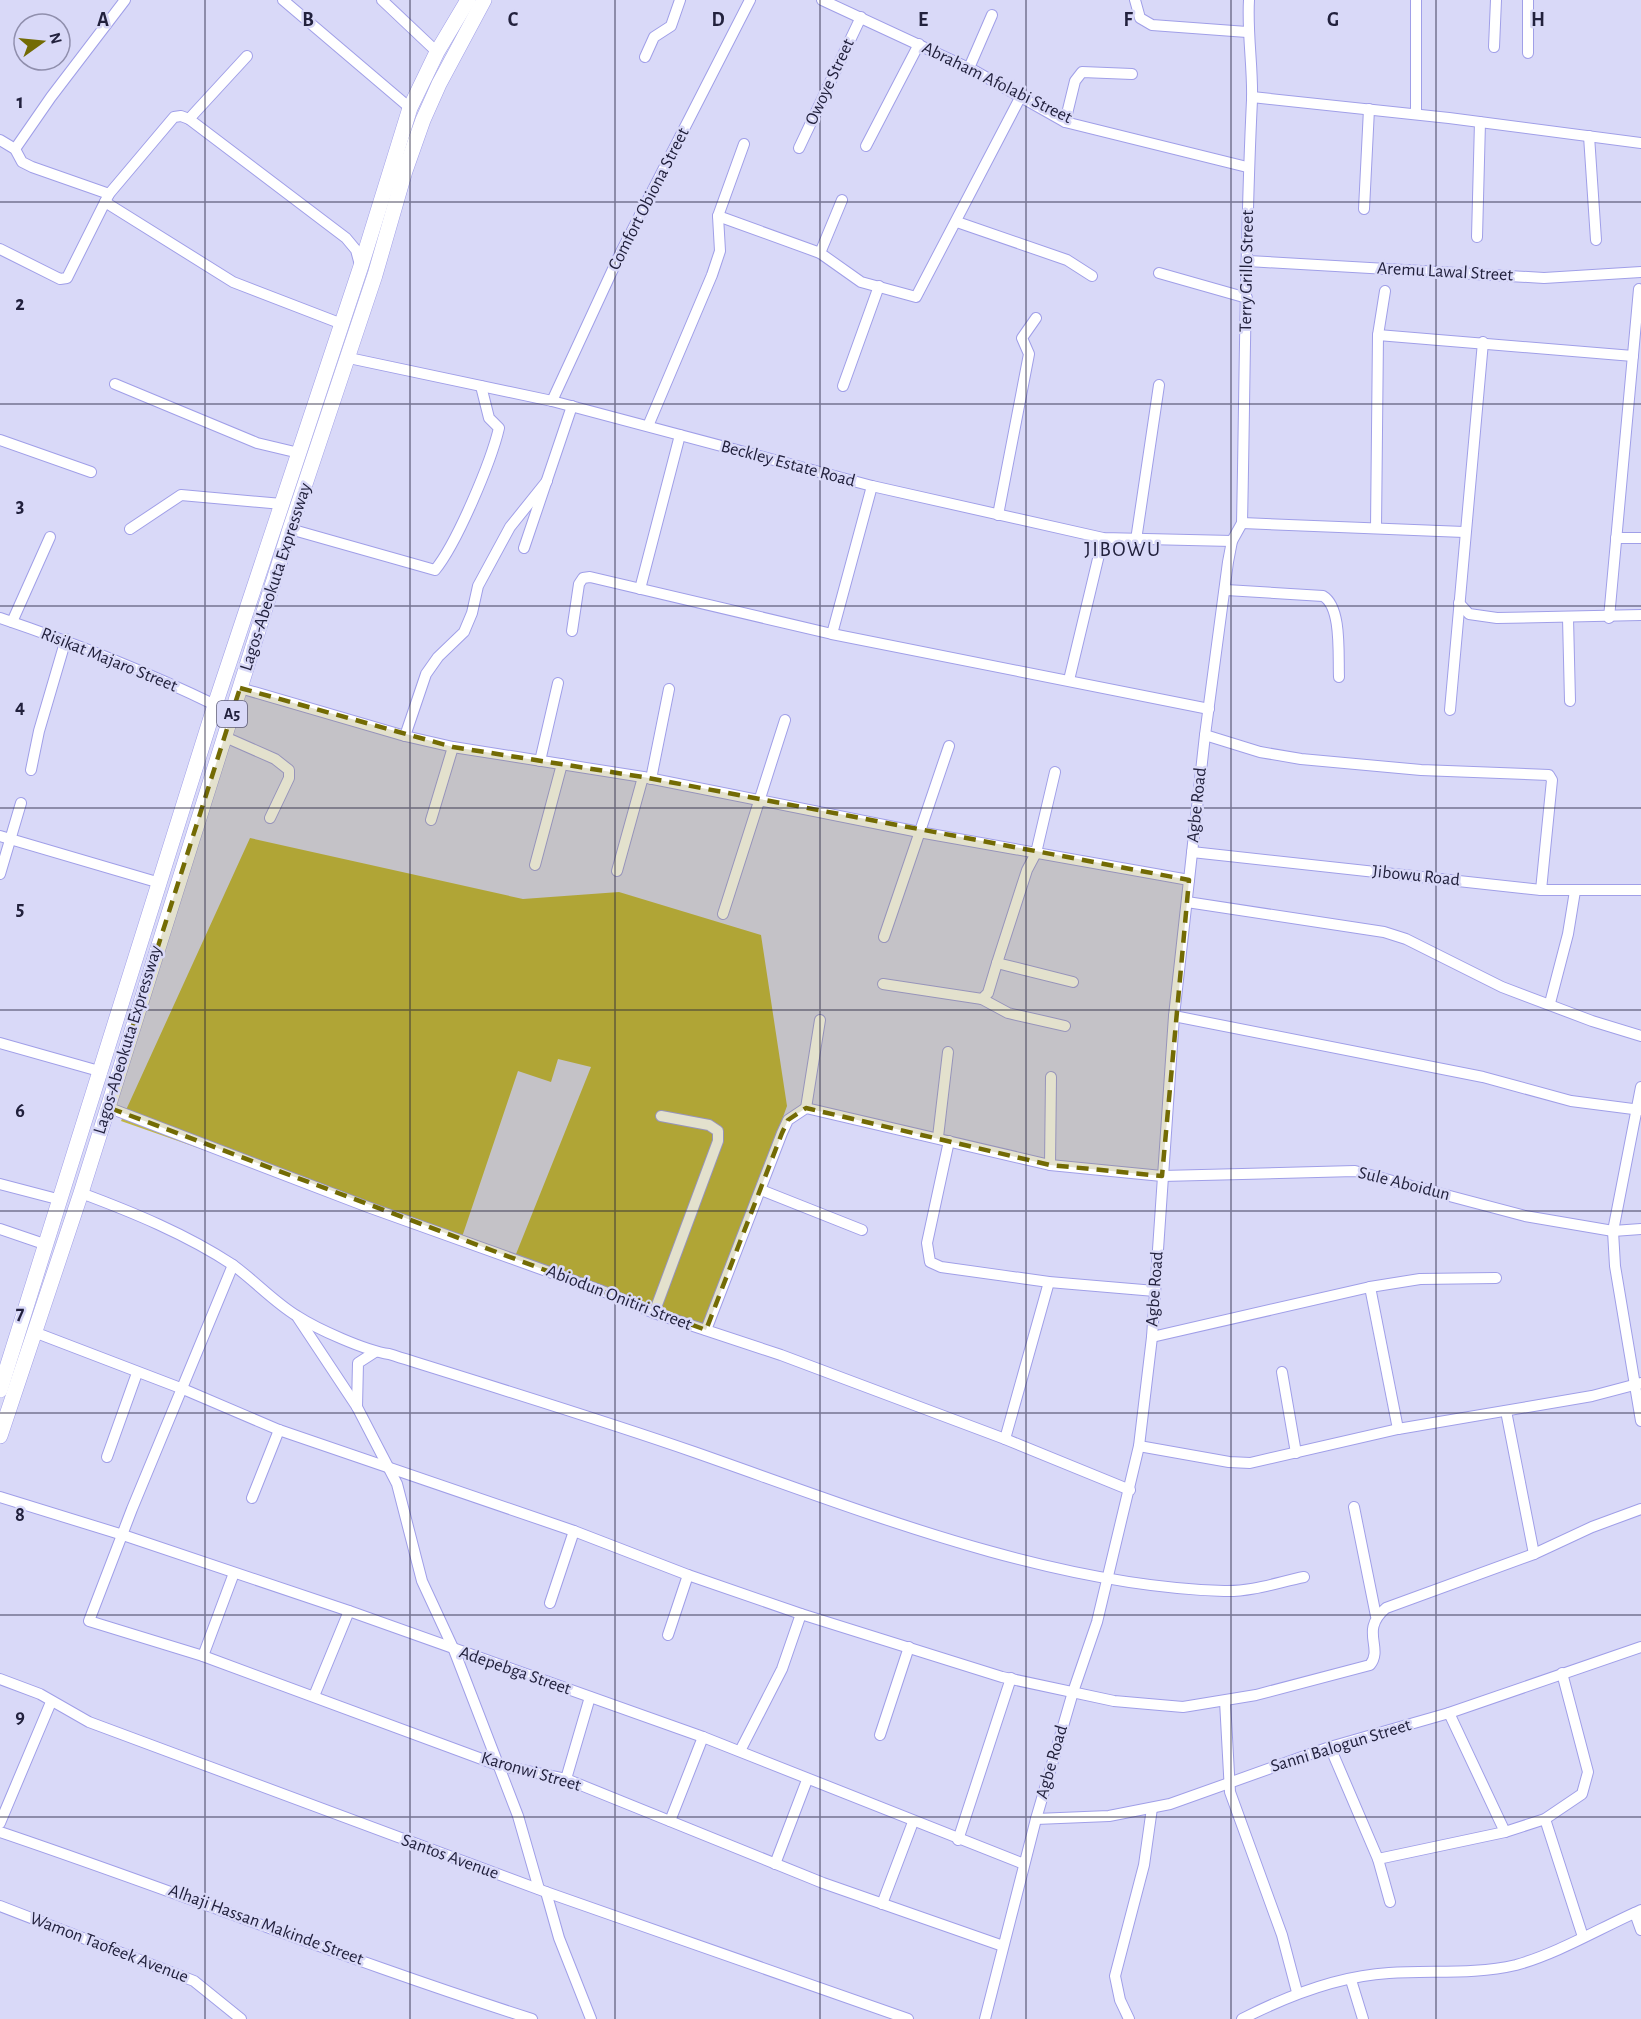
<svg xmlns="http://www.w3.org/2000/svg" width="1641" height="2019" viewBox="0 0 1641 2019" font-family="'Alegreya Sans',sans-serif">
<rect width="100%" height="100%" fill="#d9d9f8"/>
<polygon fill="#c0b543" points="250,838 523,899 619,892 761,935 787,1106 707,1327 514,1259 591,1067 558,1059 551,1082 518,1071 461,1240 121,1121"/>
<g fill="none" stroke-linecap="round" stroke-linejoin="round">
<g stroke="#a09fe8" stroke-width="12">
<g id="minor">
<polyline points="283,0 410,108"/>
<polyline points="382,0 437,52"/>
<polyline points="822,0 975,71 1065,122 1247,167"/>
<polyline points="1135,0 1140,18 1152,25 1247,32"/>
<polyline points="1494,47 1496,0"/>
<polyline points="1528,53 1528,0"/>
<polyline points="645,57 654,37 671,26 680,0"/>
<polyline points="969,68 992,15"/>
<polyline points="1252,97 1449,118 1641,143"/>
<polyline points="1416,114 1416,0"/>
<polyline points="189,119 247,56"/>
<polyline points="1065,122 1075,81 1082,72 1132,74"/>
<polyline points="1589,136 1596,240"/>
<polyline points="0,140 15,149 22,162 32,167 109,194"/>
<polyline points="866,146 919,44"/>
<polyline points="799,148 861,17"/>
<polyline points="15,149 51,97 125,0"/>
<polyline points="105,202 233,282 342,324"/>
<polyline points="1364,209 1369,109"/>
<polyline points="718,216 820,253 861,282 916,297 1021,96"/>
<polyline points="957,222 1067,260 1092,276"/>
<polyline points="1477,237 1480,122"/>
<polyline points="0,249 60,279 67,278 109,194 174,117 181,116 189,119 346,238 356,250 360,265"/>
<polyline points="820,253 842,200"/>
<polyline points="1248,261 1544,278 1641,272"/>
<polyline points="1159,273 1247,298"/>
<polyline points="1378,335 1633,356"/>
<polyline points="349,358 552,401 872,486 1103,538 1232,541"/>
<polyline points="115,384 257,443 299,453"/>
<polyline points="843,386 879,286"/>
<polyline points="552,401 619,256 750,0"/>
<polyline points="648,426 712,275 720,251 718,216 744,144"/>
<polyline points="0,440 91,472"/>
<polyline points="998,515 1029,354 1022,338 1036,318"/>
<polyline points="1242,523 1464,532"/>
<polyline points="1376,528 1378,335 1385,291"/>
<polyline points="130,529 181,495 282,504"/>
<path d="M290,529L435,570C457,543 491,462 499,428L489,418L481,386"/>
<polyline points="1616,538 1641,538"/>
<polyline points="1136,540 1159,385"/>
<polyline points="524,548 572,406"/>
<polyline points="640,589 680,435"/>
<path d="M1226,590L1323,596C1342,607 1338,655 1339,677"/>
<polyline points="1459,603 1469,614 1497,618 1641,615"/>
<path d="M0,618C74,643 145,671 215,705"/>
<polyline points="1568,618 1570,701"/>
<polyline points="1609,618 1639,289"/>
<polyline points="12,622 50,537"/>
<polyline points="572,631 579,584 583,578 590,577 832,634 1209,709"/>
<polyline points="832,634 872,486"/>
<polyline points="1069,680 1103,538"/>
<polyline points="240,688 405,736 453,747 643,777 919,832 1189,880"/>
<polyline points="1450,710 1483,342"/>
<polyline points="1205,735 1260,752 1301,759 1421,770 1549,775 1552,780 1541,890"/>
<polyline points="405,736 426,674 438,657 464,632 472,613 478,586 510,527 547,481"/>
<polyline points="225,737 275,759 289,770 289,778 270,818"/>
<polyline points="540,761 558,683"/>
<polyline points="31,770 39,731 66,639"/>
<polyline points="1055,772 1036,853 1027,870 997,963 1073,982"/>
<polyline points="651,779 669,689"/>
<polyline points="431,820 453,747"/>
<polyline points="0,836 160,883"/>
<polyline points="1192,852 1541,890 1641,890"/>
<polyline points="535,865 562,764"/>
<polyline points="617,871 643,777"/>
<polyline points="0,874 21,803"/>
<polyline points="1187,902 1384,932 1406,939 1502,987 1592,1021 1641,1036"/>
<polyline points="723,914 785,720"/>
<polyline points="884,937 949,746"/>
<polyline points="883,984 982,999 988,993 997,963"/>
<polyline points="982,999 1008,1013 1065,1026"/>
<polyline points="1550,1003 1568,934 1575,891"/>
<polyline points="1174,1016 1483,1077 1571,1101 1641,1110"/>
<polyline points="0,1043 99,1071"/>
<polyline points="1641,1087 1613,1231 1615,1266 1641,1421"/>
<polyline points="107,1107 368,1207 605,1292 654,1313 781,1355 1005,1439 1130,1490"/>
<polyline points="806,1108 820,1020"/>
<polyline points="938,1137 948,1052"/>
<polyline points="949,1141 927,1243 930,1262 941,1267 1049,1282 1155,1291"/>
<polyline points="1050,1165 1051,1077"/>
<polyline points="0,1184 61,1200"/>
<polyline points="761,1190 862,1230"/>
<path d="M81,1193C132,1212 186,1234 233,1265C255,1281 274,1302 297,1316C317,1329 366,1351 389,1354C491,1386 593,1417 694,1452C860,1510 1048,1586 1224,1591C1251,1592 1279,1582 1304,1577"/>
<polyline points="0,1229 47,1245"/>
<polyline points="233,1265 132,1509 89,1621 203,1656 498,1765 566,1779 823,1883 1003,1946"/>
<polyline points="1370,1287 1398,1429"/>
<polyline points="654,1313 718,1141 718,1131 709,1125 661,1116"/>
<polyline points="298,1318 357,1407 397,1484 422,1581 454,1650 518,1816 539,1889"/>
<polyline points="706,1330 782,1133 788,1120 806,1108 1050,1165 1162,1176 1355,1171 1525,1216 1613,1231 1641,1229"/>
<path d="M34,1332L183,1389L279,1430L574,1531L688,1575L801,1614L1002,1677L1114,1701L1183,1707L1256,1695L1370,1665C1384,1647 1359,1631 1386,1608L1534,1554L1592,1527L1641,1509"/>
<polyline points="1152,1337 1370,1287 1420,1279 1496,1278"/>
<polyline points="1282,1372 1296,1453"/>
<polyline points="357,1407 358,1363 375,1352"/>
<polyline points="1506,1411 1534,1554"/>
<polyline points="1005,1439 1049,1282"/>
<polyline points="1139,1446 1229,1462 1250,1463 1398,1429 1592,1396 1641,1383"/>
<polyline points="107,1457 137,1373"/>
<polyline points="0,1497 123,1535 349,1611 703,1737 1024,1864"/>
<polyline points="252,1498 279,1430"/>
<polyline points="1354,1507 1376,1616"/>
<polyline points="550,1603 574,1531"/>
<polyline points="668,1635 688,1575"/>
<polyline points="203,1656 234,1573"/>
<polyline points="0,1679 40,1694 89,1722 546,1892 908,2019"/>
<polyline points="314,1696 349,1611"/>
<polyline points="1225,1701 1230,1792 1282,1935 1297,1992"/>
<polyline points="1449,1713 1505,1832"/>
<polyline points="880,1735 909,1647"/>
<polyline points="1330,1747 1378,1859 1390,1902"/>
<polyline points="740,1751 782,1669 801,1614"/>
<polyline points="566,1779 590,1697"/>
<polyline points="1036,1819 1109,1816 1170,1804 1330,1747 1449,1713 1641,1647"/>
<polyline points="1545,1819 1583,1937"/>
<polyline points="670,1821 703,1737"/>
<polyline points="0,1823 51,1702"/>
<path d="M0,1832C178,1892 353,1962 532,2019"/>
<polyline points="958,1840 1011,1678"/>
<polyline points="1378,1859 1505,1832 1545,1819 1582,1794 1588,1772 1562,1673"/>
<polyline points="775,1864 807,1780"/>
<polyline points="546,1892 559,1938 591,2019"/>
<polyline points="882,1904 913,1822"/>
<polyline points="0,1906 194,1981 241,2019"/>
<polyline points="1635,1913 1641,1930"/>
<polyline points="1351,1980 1363,2019"/>
<path d="M985,2019L1036,1819L1073,1692L1097,1622L1139,1446L1152,1337L1174,1016L1205,735L1228,562L1232,541L1242,523C1245,382 1245,241 1252,100C1253,67 1247,34 1249,0"/>
<polyline points="1129,2019 1120,2000 1115,1976 1144,1865 1152,1808"/>
<path d="M1242,2019C1287,1996 1338,1976 1389,1973C1431,1970 1474,1975 1516,1965C1559,1953 1600,1928 1641,1910"/>
</g>
</g>
<g stroke="#a09fe8" stroke-width="16">
<g id="highway">
<polyline points="0,1390 215,705 361,266 410,108 437,52 468,0"/>
<polyline points="0,1436 81,1193 290,529 375,275 405,171 423,120 439,84 484,0"/>
</g>
</g>
<use href="#minor" stroke="#fff" stroke-width="10"/>
<use href="#highway" stroke="#fff" stroke-width="15"/>
</g>
<path fill="#736b04" fill-opacity="0.2" stroke="#736b04" stroke-width="4.5" stroke-dasharray="12 8" stroke-linejoin="round" d="M240,688L453,747L643,777L1189,880L1162,1176L1050,1165L806,1108L788,1120L782,1133L706,1330L107,1107Z"/>
<path fill="none" stroke="#22213d" stroke-width="1.5" stroke-opacity="0.55" d="M205,0V2019M410,0V2019M615,0V2019M820,0V2019M1026,0V2019M1231,0V2019M1436,0V2019M0,202H1641M0,404H1641M0,606H1641M0,808H1641M0,1010H1641M0,1211H1641M0,1413H1641M0,1615H1641M0,1817H1641"/>
<g text-anchor="middle" dominant-baseline="central" stroke-width="5" stroke-linejoin="round" paint-order="stroke">
<rect fill="#d9d9f8" stroke="#595875" stroke-width="1.5" x="217" y="701" width="30" height="26" rx="4.5"/>
<g font-size="16" font-weight="bold" fill="#22213d">
<text x="232" y="714">A5</text>
</g>
<g font-size="18" fill="#22213d" stroke="#d9d9f8">
<text transform="translate(830 82) rotate(-65)">Owoye Street</text>
<text transform="translate(997 83) rotate(26)">Abraham Afolabi Street</text>
<text transform="translate(649 199) rotate(-63)">Comfort Obiona Street</text>
<text transform="translate(1247 271) rotate(-89)">Terry Grillo Street</text>
<text transform="translate(1445 272) rotate(3)">Aremu Lawal Street</text>
<text transform="translate(788 464) rotate(15)">Beckley Estate Road</text>
<text transform="translate(276 577) rotate(-72)">Lagos-Abeokuta Expressway</text>
<text transform="translate(109 660) rotate(22)">Risikat Majaro Street</text>
<text transform="translate(1197 805) rotate(-84)">Agbe Road</text>
<text transform="translate(1416 876) rotate(6)">Jibowu Road</text>
<text transform="translate(128 1040) rotate(-73)">Lagos-Abeokuta Expressway</text>
<text transform="translate(1404 1184) rotate(14)">Sule Aboidun</text>
<text transform="translate(1155 1289) rotate(-86)">Agbe Road</text>
<text transform="translate(619 1298) rotate(21)">Abiodun Onitiri Street</text>
<text transform="translate(515 1671) rotate(19)">Adepebga Street</text>
<text transform="translate(1341 1746) rotate(-17)">Sanni Balogun Street</text>
<text transform="translate(1052 1762) rotate(-74)">Agbe Road</text>
<text transform="translate(531 1772) rotate(16)">Karonwi Street</text>
<text transform="translate(450 1857) rotate(20)">Santos Avenue</text>
<text transform="translate(266 1925) rotate(20)">Alhaji Hassan Makinde Street</text>
<text transform="translate(109 1948) rotate(21)">Wamon Taofeek Avenue</text>
</g>
<g font-size="21" letter-spacing="1.5" fill="#22213d" stroke="#d9d9f8">
<text x="1123" y="549">JIBOWU</text>
</g>
</g>
<g font-size="20" text-anchor="middle" font-weight="bold" fill="#22213d" stroke="#d9d9f8" stroke-width="5" stroke-linejoin="round" paint-order="stroke">
<text x="103" y="26">A</text>
<text x="308" y="26">B</text>
<text x="513" y="26">C</text>
<text x="718" y="26">D</text>
<text x="923" y="26">E</text>
<text x="1128" y="26">F</text>
<text x="1333" y="26">G</text>
<text x="1538" y="26">H</text>
<text x="20" y="108">1</text>
<text x="20" y="310">2</text>
<text x="20" y="512">3</text>
<text x="20" y="713">4</text>
<text x="20" y="915">5</text>
<text x="20" y="1117">6</text>
<text x="20" y="1319">7</text>
<text x="20" y="1521">8</text>
<text x="20" y="1723">9</text>
</g>
<g transform="translate(42 42) rotate(75)"><circle r="28" fill="#d9d9f8" stroke="#908fad" stroke-width="1.5"/>
<path d="M0-4.5L10 22L0 15L-10 22Z" fill="#736b04"/>
<text y="-9" font-size="16" font-weight="bold" text-anchor="middle" fill="#22213d">N</text>
</g>
</svg>
